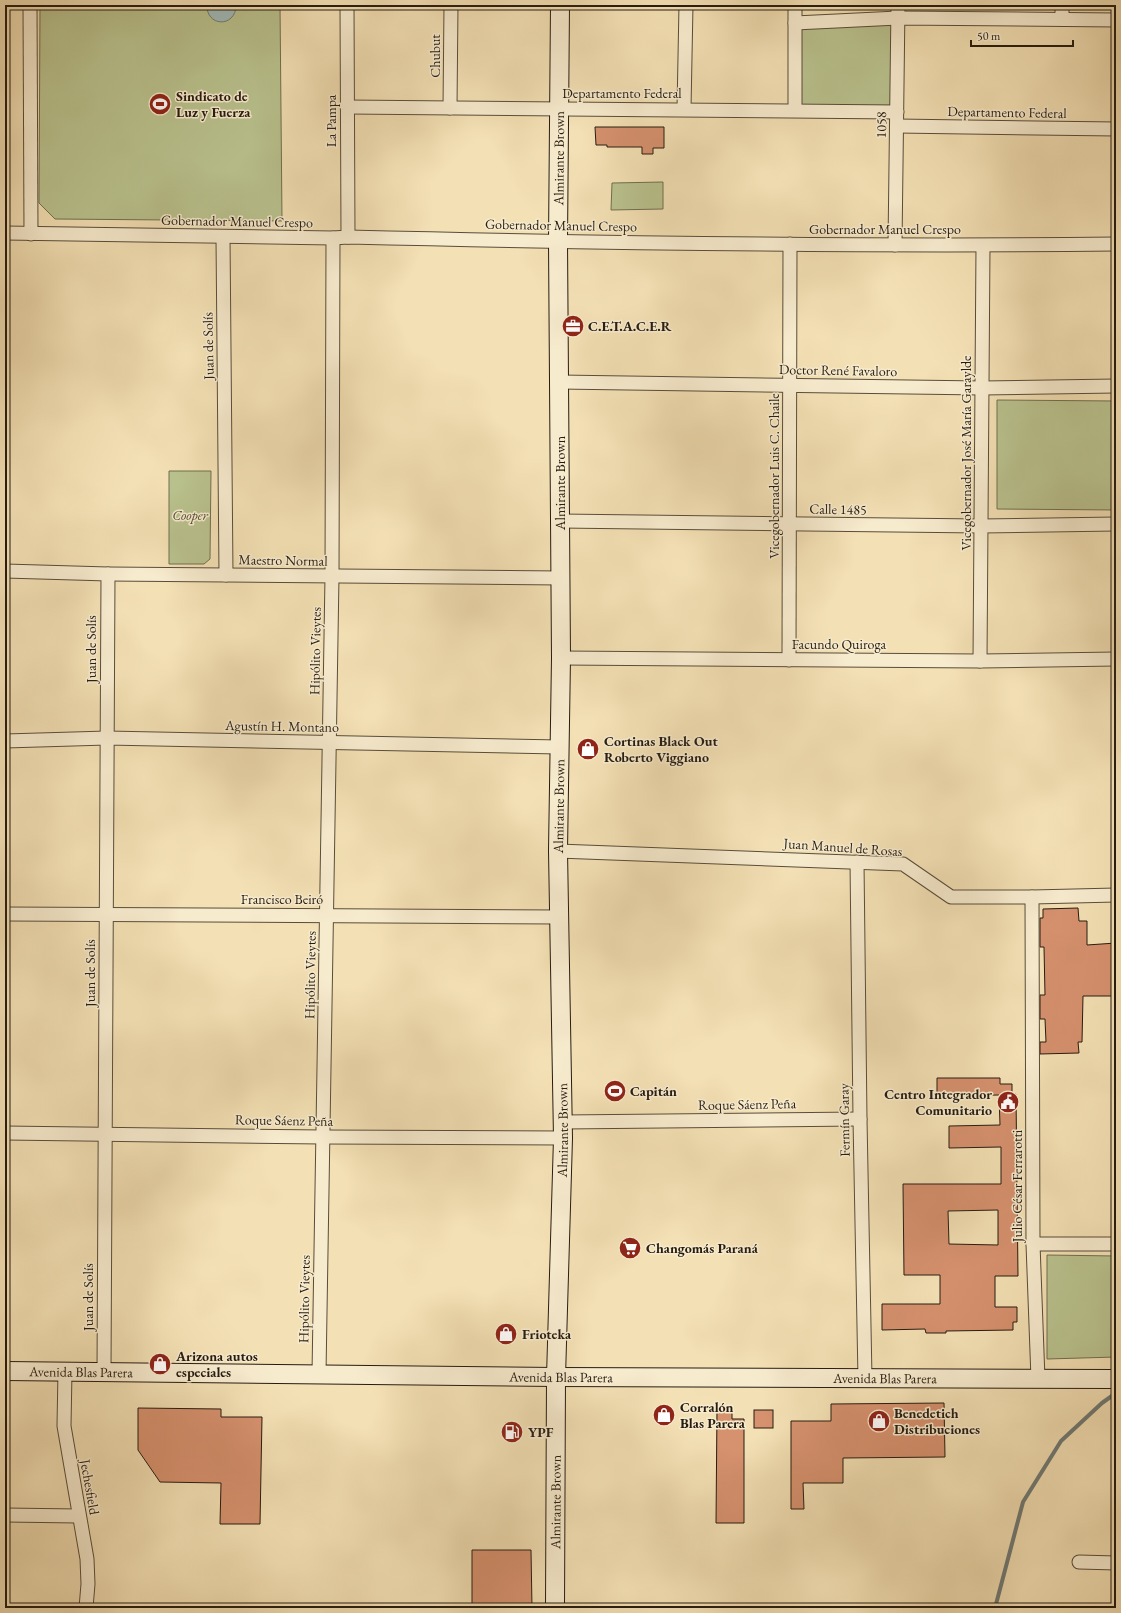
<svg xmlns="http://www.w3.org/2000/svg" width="1121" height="1613" viewBox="0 0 1121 1613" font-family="'EB Garamond',serif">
<rect width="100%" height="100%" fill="#f3e0b4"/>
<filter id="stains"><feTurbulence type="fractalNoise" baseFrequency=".005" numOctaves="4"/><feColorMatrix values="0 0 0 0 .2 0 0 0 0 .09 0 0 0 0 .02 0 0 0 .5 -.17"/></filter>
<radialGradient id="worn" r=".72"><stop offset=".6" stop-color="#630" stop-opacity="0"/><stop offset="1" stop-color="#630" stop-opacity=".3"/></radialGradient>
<g fill="#b9c28e" stroke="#706f50">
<polygon points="40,5 280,5 282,221 55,219 39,203"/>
<polygon points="898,18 897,112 795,110 795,23"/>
<polygon points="663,182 663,209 611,210 612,183"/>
<polygon points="997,400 1116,401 1116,510 997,509"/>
<polygon points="169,471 211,471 210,559 204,564 169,564"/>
<polygon points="1047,1255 1116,1256 1116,1357 1047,1359"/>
</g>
<path fill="#a1bab9" stroke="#707b76" d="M207,5H236C236,28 206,27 207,5Z"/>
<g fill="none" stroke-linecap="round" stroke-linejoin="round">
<polyline stroke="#707b76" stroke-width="4" points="995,1608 1023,1502 1061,1441 1102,1403 1116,1393"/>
</g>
<g fill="#d6916e" stroke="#261c11" fill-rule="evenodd">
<polygon points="595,127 664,127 664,148 653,148 653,154 642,154 642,147 607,147 607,145 596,145"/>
<polygon points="1078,908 1079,921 1087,921 1087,945 1116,943 1116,996 1083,996 1082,1042 1078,1042 1079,1053 1040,1054 1040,1042 1046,1042 1045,1019 1040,1019 1040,995 1045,995 1044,947 1040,947 1040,918 1043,918 1043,909"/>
<path d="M937,1078H1000V1084H1012V1094H1016L1018,1276H995V1307H1017V1322H1013V1330L946,1331V1333H926L925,1329L882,1330V1304H940V1275H904L903,1184H1001V1147L949,1148V1126L1000,1125L999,1095L937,1096ZM998,1210V1245L949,1244L948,1211Z"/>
<polygon points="944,1403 945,1457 843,1458 843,1483 803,1483 804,1509 791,1509 791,1421 831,1421 831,1404"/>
<polygon points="138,1408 221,1409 221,1417 262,1417 260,1524 220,1524 221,1483 160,1482 138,1450"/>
<polygon points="717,1408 732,1409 732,1419 744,1419 744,1523 716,1523"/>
<rect x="754" y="1410" width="19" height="18"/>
<polygon points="472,1550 531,1550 532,1608 472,1608"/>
</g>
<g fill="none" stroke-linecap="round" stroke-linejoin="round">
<g stroke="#594d3a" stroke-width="15">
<g id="minor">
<polyline points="30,5 31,234"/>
<polyline points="347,5 348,237"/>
<polyline points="1062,19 1062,5"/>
<polyline points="795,23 898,18 1116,20"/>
<polyline points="347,107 897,112"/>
<polyline points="450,108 451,5"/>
<polyline points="684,109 686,5"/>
<polyline points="795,110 795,5"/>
<polyline points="897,126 1116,129"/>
<path d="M5,233L333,238L348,237C604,243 860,247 1116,244"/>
<polyline points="223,237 226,575"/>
<polyline points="895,245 898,5"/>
<polyline points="559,382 982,388 1116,386"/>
<polyline points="560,521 981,526 1116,524"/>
<polyline points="5,571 108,574 561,578"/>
<polyline points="561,658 980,661 1116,659"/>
<polyline points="789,660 790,244"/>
<polyline points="980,661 983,246"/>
<polyline points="5,741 107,738 559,747"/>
<polyline points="558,851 903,864 951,897 1032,897 1116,895"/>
<polyline points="857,862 860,1119 865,1378"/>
<polyline points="1032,897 1033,1244 1038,1379"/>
<polyline points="5,914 559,917"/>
<polyline points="563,1122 860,1119"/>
<polyline points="5,1133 323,1137 563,1138"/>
<polyline points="1033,1244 1116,1244"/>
<polyline points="65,1371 64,1426 87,1559 88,1584 86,1608"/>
<polyline points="104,1372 108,574"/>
<polyline points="319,1374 332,576 333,238"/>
<polyline points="5,1515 78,1516"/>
<polyline points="1079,1562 1116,1563"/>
</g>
</g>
<g stroke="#261c11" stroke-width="20">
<g id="secondary">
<path id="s1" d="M5,1371L556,1377L1116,1379"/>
<path id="s2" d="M555,1608L556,1377L563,1138L558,851L561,658L558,242L560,5"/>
</g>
</g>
<use href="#minor" stroke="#f7ebce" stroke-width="13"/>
<use href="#secondary" stroke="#f7ebce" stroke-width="18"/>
</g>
<defs>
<g id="stadium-disc" transform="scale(1.15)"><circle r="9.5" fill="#8f2418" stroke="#f7ebce"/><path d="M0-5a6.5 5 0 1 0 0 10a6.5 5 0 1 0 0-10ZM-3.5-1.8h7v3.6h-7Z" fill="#fff"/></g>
<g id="office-disc" transform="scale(1.15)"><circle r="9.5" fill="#8f2418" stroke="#f7ebce"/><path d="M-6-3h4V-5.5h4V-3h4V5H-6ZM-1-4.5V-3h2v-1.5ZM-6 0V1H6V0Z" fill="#fff"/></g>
<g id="shop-disc" transform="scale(1.15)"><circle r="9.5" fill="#8f2418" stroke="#f7ebce"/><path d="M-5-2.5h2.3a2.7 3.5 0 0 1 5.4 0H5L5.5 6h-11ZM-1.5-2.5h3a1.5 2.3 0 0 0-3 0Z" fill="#fff"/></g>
<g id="civic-disc" transform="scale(1.15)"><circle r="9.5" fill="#8f2418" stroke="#f7ebce"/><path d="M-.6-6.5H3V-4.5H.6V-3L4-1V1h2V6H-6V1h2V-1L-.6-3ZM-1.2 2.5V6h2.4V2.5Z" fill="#fff"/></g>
<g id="supermarket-disc" transform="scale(1.15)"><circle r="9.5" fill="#8f2418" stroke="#f7ebce"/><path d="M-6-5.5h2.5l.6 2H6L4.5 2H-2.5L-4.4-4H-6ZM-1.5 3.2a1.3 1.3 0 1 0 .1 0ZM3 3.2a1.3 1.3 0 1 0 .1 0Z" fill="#fff"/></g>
<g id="fuel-disc" transform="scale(1.15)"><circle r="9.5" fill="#8f2418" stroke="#f7ebce"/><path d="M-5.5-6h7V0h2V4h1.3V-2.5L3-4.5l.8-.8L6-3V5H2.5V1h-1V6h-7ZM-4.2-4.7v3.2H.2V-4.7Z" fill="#fff"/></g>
</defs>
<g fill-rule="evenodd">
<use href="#stadium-disc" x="160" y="104"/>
<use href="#office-disc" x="573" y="326"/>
<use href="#shop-disc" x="588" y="749"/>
<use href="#stadium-disc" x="615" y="1091"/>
<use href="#civic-disc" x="1008" y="1102"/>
<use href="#supermarket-disc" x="630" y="1248"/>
<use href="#shop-disc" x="506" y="1334"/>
<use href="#shop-disc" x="160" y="1364"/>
<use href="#shop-disc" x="664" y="1415"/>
<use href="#shop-disc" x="879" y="1421"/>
<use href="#fuel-disc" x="512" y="1432"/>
</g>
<g text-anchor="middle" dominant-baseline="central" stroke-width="3" stroke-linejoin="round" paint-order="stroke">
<g font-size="14" fill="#261c11" stroke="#f7ebce">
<text transform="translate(435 56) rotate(-90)">Chubut</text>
<text x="622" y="93">Departamento Federal</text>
<text transform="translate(1007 112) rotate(1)">Departamento Federal</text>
<text transform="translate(331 121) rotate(-90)">La Pampa</text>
<text transform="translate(881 125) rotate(-89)">1058</text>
<text stroke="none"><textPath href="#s2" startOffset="1450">Almirante Brown</textPath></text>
<text transform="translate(237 221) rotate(1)">Gobernador Manuel Crespo</text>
<text transform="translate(561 225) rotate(1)">Gobernador Manuel Crespo</text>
<text x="885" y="229">Gobernador Manuel Crespo</text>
<text transform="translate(208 346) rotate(-91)">Juan de Solís</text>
<text transform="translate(838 370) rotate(1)">Doctor René Favaloro</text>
<text transform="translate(966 453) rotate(-90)">Vicegobernador José María Garaylde</text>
<text transform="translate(774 476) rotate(-90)">Vicegobernador Luis C. Chaile</text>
<text transform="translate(560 483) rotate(-90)">Almirante Brown</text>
<text transform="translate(838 509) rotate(1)">Calle 1485</text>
<text transform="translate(283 560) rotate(1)">Maestro Normal</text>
<text x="839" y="644">Facundo Quiroga</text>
<text transform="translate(91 649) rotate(-90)">Juan de Solís</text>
<text transform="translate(315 651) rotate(-89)">Hipólito Vieytes</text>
<text transform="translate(282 726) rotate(1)">Agustín H. Montano</text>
<text stroke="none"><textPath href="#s2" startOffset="802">Almirante Brown</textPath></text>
<text transform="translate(843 847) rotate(4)">Juan Manuel de Rosas</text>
<text x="282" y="899">Francisco Beiró</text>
<text transform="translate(90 973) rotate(-90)">Juan de Solís</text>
<text transform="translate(310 975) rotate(-89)">Hipólito Vieytes</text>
<text transform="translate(747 1104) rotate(-1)">Roque Sáenz Peña</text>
<text transform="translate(284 1120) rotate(1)">Roque Sáenz Peña</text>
<text transform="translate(844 1120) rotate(-91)">Fermín Garay</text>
<text stroke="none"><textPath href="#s2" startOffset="478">Almirante Brown</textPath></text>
<text transform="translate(1017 1186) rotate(-90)">Julio César Ferrarotti</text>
<text transform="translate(88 1297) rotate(-90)">Juan de Solís</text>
<text transform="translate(304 1299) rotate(-89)">Hipólito Vieytes</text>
<text stroke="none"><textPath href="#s1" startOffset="76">Avenida Blas Parera</textPath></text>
<text stroke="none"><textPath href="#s1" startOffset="556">Avenida Blas Parera</textPath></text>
<text stroke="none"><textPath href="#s1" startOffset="880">Avenida Blas Parera</textPath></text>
<text transform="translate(90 1487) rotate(80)">Jechesfield</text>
<text stroke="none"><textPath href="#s2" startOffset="106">Almirante Brown</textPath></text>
</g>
<g font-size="14" font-weight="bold" fill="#261c11" stroke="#f7ebce" text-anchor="start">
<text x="176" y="96">Sindicato de<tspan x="176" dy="16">Luz y Fuerza</tspan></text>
<text x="588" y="326">C.E.T.A.C.E.R</text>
<text x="604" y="741">Cortinas Black Out<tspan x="604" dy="16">Roberto Viggiano</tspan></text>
<text x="630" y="1091">Capitán</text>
<text x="992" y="1094" text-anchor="end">Centro Integrador<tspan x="992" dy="16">Comunitario</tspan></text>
<text x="646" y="1248">Changomás Paraná</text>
<text x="522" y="1334">Frioteka</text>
<text x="176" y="1356">Arizona autos<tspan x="176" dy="16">especiales</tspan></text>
<text x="680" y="1407">Corralón<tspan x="680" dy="16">Blas Parera</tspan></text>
<text x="894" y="1413">Benedetich<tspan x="894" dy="16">Distribuciones</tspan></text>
<text x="528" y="1432">YPF</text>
</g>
<g font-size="14" font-style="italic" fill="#524e36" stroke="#f7ebce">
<text x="190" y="515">Cooper</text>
</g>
</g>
<rect width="1121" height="1613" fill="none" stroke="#f3e0b4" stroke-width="20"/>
<rect x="6" y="6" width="1109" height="1601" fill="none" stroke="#261c11" stroke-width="2"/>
<rect x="10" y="10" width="1101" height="1593" fill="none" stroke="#261c11"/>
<path d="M971 40v6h102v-6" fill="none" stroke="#261c11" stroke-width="2"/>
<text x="977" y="40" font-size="12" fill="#261c11" stroke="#f7ebce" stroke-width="3" paint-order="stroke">50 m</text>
<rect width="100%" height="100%" filter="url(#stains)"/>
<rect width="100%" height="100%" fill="url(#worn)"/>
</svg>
